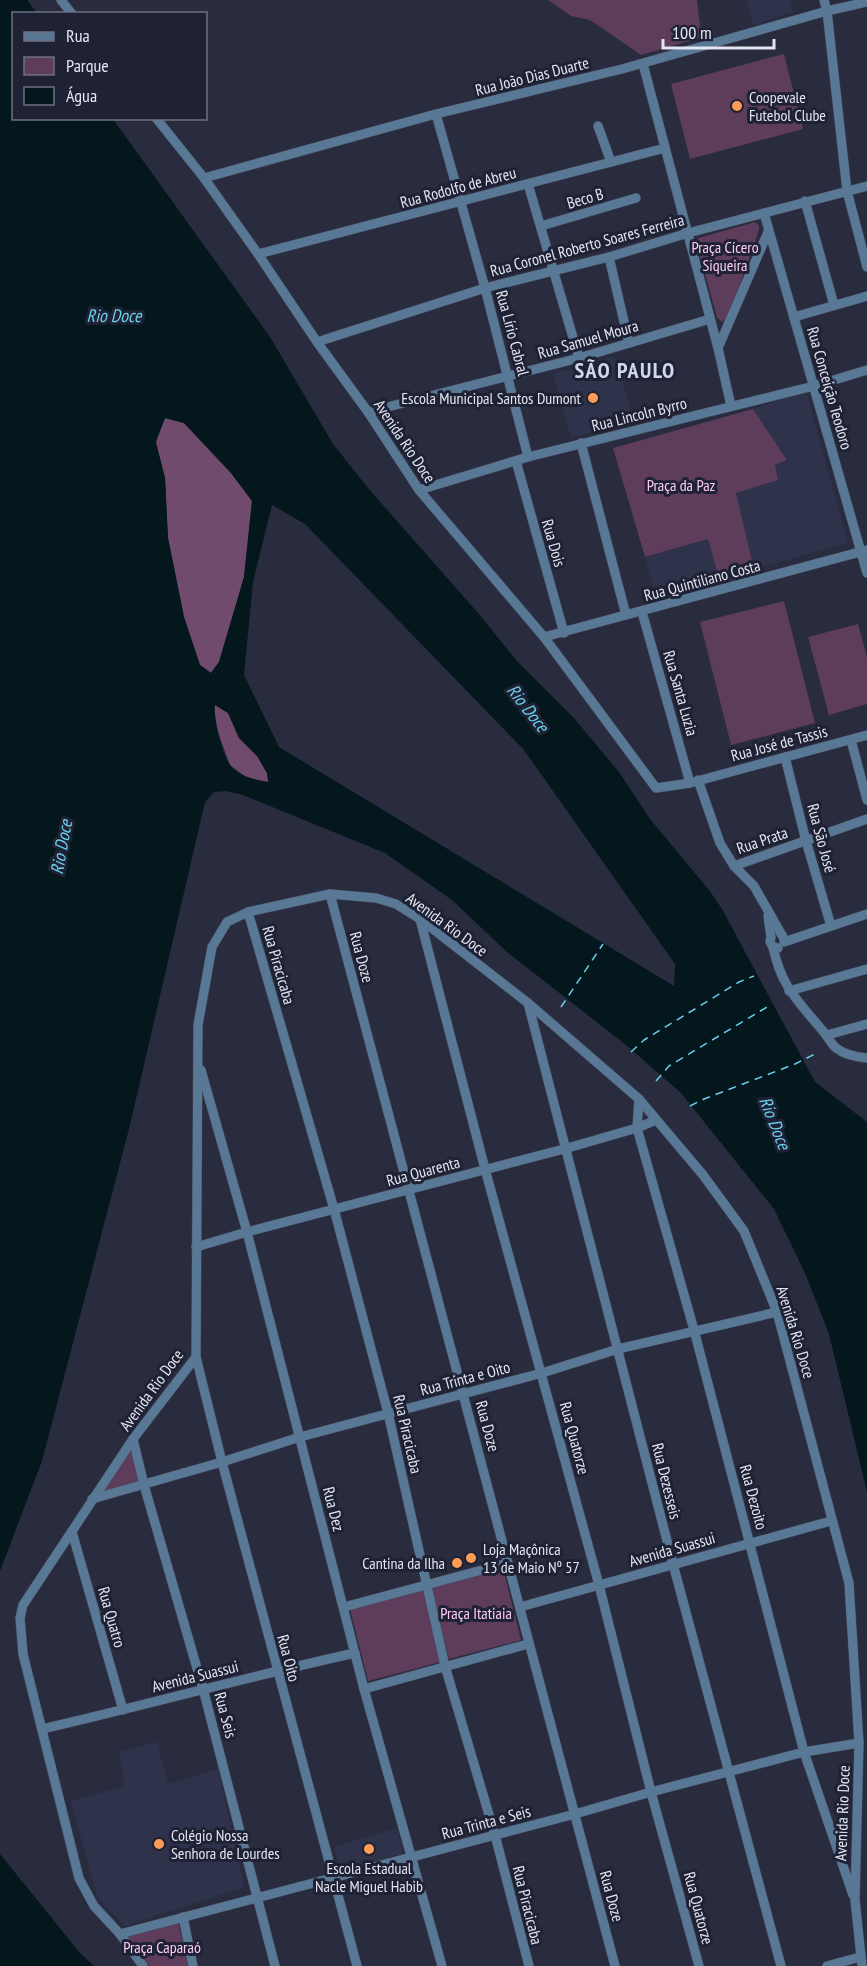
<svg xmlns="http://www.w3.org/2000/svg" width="867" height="1966" viewBox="0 0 867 1966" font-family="'PT Sans Narrow',sans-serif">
<rect width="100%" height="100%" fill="#282c3e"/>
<g fill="#2e334b">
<polygon points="747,0 790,0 793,12 753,25"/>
<polygon points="615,356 634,422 571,438 553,374"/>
<polygon points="806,391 848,543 754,569 736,492 778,480 775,465 787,460 753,409"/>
<polygon points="709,539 719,578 656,595 645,557"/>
<polygon points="157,1742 168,1784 218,1769 244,1887 125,1926 97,1897 71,1801 125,1786 119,1752"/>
<polygon points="397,1828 403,1851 402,1854 340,1872 334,1847"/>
</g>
<g fill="#5e3c5b">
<polygon points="548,0 697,0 700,26 703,37 641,55 590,20 571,16"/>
<polygon points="784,54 803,129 690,159 671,84"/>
<polygon points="755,222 759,226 759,230 728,318 722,322 717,317 696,242 699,238"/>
<polygon points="753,409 787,460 775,465 778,480 736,493 754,569 719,578 708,539 645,557 613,448"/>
<polygon points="784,601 815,723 731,745 700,622"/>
<polygon points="858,624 867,657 867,704 829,715 808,637"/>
<polygon points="133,1439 144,1485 92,1499"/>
<polygon points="503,1568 521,1640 449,1659 431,1587"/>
<polygon points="423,1590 441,1662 368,1681 350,1609"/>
<polygon points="178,1922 188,1966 149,1966 127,1936"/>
</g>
<g fill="#714b6d">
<polygon points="165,418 184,423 231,473 252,501 244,577 219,662 211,673 200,665 184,617 168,538 165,478 155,442"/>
<polygon points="214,704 228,713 239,738 257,756 267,773 269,783 246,777 230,765 214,721"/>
</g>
<g fill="#03171c" fill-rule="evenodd">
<path d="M0,0H27L37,13L14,14V118L113,119L270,337L333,444L368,488L478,613L516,660L573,717L619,772L650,819L709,890L722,909L815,1082L867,1122V1492L829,1334L805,1273L774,1209L681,1093L626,1045L507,952L452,900L385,853L243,795L226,791L214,792L205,802L130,1125L42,1461L0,1571ZM165,418L184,423L231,473L252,501L244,577L219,662L211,673L200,665L184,617L168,538L165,478L156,442ZM272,505L305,524L524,750L675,964L674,986L279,747L244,675L253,582ZM215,705L228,713L239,738L257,756L267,773L268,782C255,780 238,776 230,765C222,754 213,716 215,705Z"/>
<polygon points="0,1854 80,1953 94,1966 0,1966"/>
</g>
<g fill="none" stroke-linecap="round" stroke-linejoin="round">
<g stroke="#6acfeb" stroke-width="1.5" stroke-dasharray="8 6" stroke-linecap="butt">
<polyline points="561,1007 603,944"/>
<polyline points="631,1052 644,1040 739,982 754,976"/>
<polyline points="656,1081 669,1066 772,1004"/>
<polyline points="690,1106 704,1099 795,1064 817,1053"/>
</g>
<g stroke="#464a5b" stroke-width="10">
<g id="minor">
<polyline points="61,0 72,14"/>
<polyline points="824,0 827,11 847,191 867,267"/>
<polyline points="643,64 718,348 731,406"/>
<polyline points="436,114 485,288 528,457"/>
<polyline points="156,118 204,178 258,254 317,342 368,412 419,490 544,637 656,788 690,783 867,735"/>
<polyline points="598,126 611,162"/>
<polyline points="204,178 436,114 622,69 827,11 867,2"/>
<polyline points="528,184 579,358"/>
<polyline points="805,201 834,305"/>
<polyline points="764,213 867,573"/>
<polyline points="541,226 636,198"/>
<polyline points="258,254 665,148"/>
<polyline points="609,257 629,343"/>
<polyline points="794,317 867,296"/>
<polyline points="317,342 485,288 609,257 688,233 867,186"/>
<polyline points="718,348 768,232"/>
<polyline points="368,412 579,358 710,319"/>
<polyline points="581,443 626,615"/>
<polyline points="516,461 564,633"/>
<polyline points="419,490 528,457 814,386 867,370"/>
<polyline points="642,612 690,783"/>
<polyline points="544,637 867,550"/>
<polyline points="851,740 867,800"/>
<polyline points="785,757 806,841 831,926"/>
<polyline points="698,780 720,843 734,866 754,886 783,937"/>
<polyline points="734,866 867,819"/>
<polyline points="330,894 615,1966"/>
<polyline points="248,912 334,1209 388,1413 445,1666 495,1835 529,1966"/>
<polyline points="768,916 771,937 770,942 773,947 778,948"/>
<polyline points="420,919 485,1169 599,1585 651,1792 699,1966"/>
<polyline points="784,942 867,914"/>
<path d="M773,947C781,986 797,1000 822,1030C827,1035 831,1044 836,1048C845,1055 856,1057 867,1058"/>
<polyline points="789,991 867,969"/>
<polyline points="528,1003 673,1564 781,1966"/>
<polyline points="827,1035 867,1024"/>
<polyline points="201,1070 247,1232 364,1689 442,1966"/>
<polyline points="639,1099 637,1128 694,1330 804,1752 853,1895"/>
<polyline points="196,1247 247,1232 564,1149 637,1128 656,1120"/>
<polyline points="196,1357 222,1462 357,1966"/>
<polyline points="133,1439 144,1485 203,1689 275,1966"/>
<polyline points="92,1499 222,1462 300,1437 542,1373 618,1349 777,1312"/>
<polyline points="72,1532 123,1710"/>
<polyline points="344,1607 508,1563"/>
<polyline points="520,1607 831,1521"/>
<polyline points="364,1689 528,1644"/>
<path d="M42,1729C147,1705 250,1676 355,1653"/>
<polyline points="183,1917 193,1966"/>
<polyline points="120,1934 575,1814 651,1792 804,1752 859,1743"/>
<polyline points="143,1966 120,1934 94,1906 79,1878 23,1654 20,1618 23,1605 133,1439 196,1357 198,1025 212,947 227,922 248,912 330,894 376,898 396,904 420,919 528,1003 639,1099 703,1175 744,1231 777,1312 849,1583 859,1743 855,1900 862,1966"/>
<polyline points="827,1966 860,1957"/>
</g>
</g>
<use href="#minor" stroke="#587896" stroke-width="9"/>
</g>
<g fill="#fe9c57" stroke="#1f2234" stroke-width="2">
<circle cx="737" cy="106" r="6"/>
<circle cx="593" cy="398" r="6"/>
<circle cx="471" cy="1558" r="6"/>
<circle cx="457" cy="1563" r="6"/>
<circle cx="159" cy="1844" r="6"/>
<circle cx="369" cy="1849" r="6"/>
</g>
<g text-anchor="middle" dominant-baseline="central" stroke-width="6" stroke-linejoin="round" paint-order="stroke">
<g font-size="16" fill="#e3e6f2" stroke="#1f2234">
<text transform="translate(532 76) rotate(-14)">Rua João Dias Duarte</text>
<text transform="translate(458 187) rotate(-15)">Rua Rodolfo de Abreu</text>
<text transform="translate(585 198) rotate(-16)">Beco B</text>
<text transform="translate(587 245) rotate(-15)">Rua Coronel Roberto Soares Ferreira</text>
<text transform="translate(513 333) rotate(75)">Rua Lírio Cabral</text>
<text transform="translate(588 339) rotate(-16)">Rua Samuel Moura</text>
<text transform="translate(830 388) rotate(74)">Rua Conceição Teodoro</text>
<text transform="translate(639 414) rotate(-14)">Rua Lincoln Byrro</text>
<text transform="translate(405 441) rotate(56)">Avenida Rio Doce</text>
<text transform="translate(554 543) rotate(74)">Rua Dois</text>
<text transform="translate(702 580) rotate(-15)">Rua Quintiliano Costa</text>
<text transform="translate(681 693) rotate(74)">Rua Santa Luzia</text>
<text transform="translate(779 743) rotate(-15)">Rua José de Tassis</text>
<text transform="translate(822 838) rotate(75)">Rua São José</text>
<text transform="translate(762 840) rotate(-19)">Rua Prata</text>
<text transform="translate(447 924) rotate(36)">Avenida Rio Doce</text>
<text transform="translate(362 957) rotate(75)">Rua Doze</text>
<text transform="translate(279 965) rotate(74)">Rua Piracicaba</text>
<text transform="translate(423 1171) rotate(-15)">Rua Quarenta</text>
<text transform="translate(796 1332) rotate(73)">Avenida Rio Doce</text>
<text transform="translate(465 1378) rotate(-15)">Rua Trinta e Oito</text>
<text transform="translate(151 1390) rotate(-54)">Avenida Rio Doce</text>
<text transform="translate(488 1426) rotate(75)">Rua Doze</text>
<text transform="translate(408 1434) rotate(77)">Rua Piracicaba</text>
<text transform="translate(575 1438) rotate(75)">Rua Quatorze</text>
<text transform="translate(667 1481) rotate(76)">Rua Dezesseis</text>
<text transform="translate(754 1497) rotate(75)">Rua Dezoito</text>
<text transform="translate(334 1509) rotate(76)">Rua Dez</text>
<text transform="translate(672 1549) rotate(-16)">Avenida Suassui</text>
<text transform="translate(112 1617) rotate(74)">Rua Quatro</text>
<text transform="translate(289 1658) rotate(75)">Rua Oito</text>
<text transform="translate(195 1676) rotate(-14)">Avenida Suassui</text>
<text transform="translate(226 1715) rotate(75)">Rua Seis</text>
<text transform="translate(842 1813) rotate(-88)">Avenida Rio Doce</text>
<text transform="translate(486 1822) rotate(-15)">Rua Trinta e Seis</text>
<text transform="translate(612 1896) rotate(75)">Rua Doze</text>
<text transform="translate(528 1905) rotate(76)">Rua Piracicaba</text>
<text transform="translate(699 1908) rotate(75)">Rua Quatorze</text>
</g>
<g font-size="16" fill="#e3e6f2" stroke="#1f2234" text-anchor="start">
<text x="749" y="97">Coopevale<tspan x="749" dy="18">Futebol Clube</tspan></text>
<text x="581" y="398" text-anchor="end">Escola Municipal Santos Dumont</text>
<text x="483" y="1549">Loja Maçônica<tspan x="483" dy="18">13 de Maio Nº 57</tspan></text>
<text x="445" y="1563" text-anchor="end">Cantina da Ilha</text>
<text x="171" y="1835">Colégio Nossa<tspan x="171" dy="18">Senhora de Lourdes</tspan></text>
<text x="369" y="1868" text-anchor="middle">Escola Estadual<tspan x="369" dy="18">Nacle Miguel Habib</tspan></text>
</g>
<g font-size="16" fill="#fecbf8" stroke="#1f2234">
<text x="725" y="247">Praça Cícero<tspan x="725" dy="18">Siqueira</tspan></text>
<text x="681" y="485">Praça da Paz</text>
<text x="476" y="1613">Praça Itatiaia</text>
<text x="162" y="1947">Praça Caparaó</text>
</g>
<g font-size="18" font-style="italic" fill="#6acfeb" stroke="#1f2234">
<text x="114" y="315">Rio Doce</text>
<text transform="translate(528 708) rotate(52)">Rio Doce</text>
<text transform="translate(61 847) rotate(-80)">Rio Doce</text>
<text transform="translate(775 1123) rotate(68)">Rio Doce</text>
</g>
<g font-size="22" font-weight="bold" letter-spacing="1.5" fill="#d0d6ee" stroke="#1f2234">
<text x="625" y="370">SÃO PAULO</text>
</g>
</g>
<rect x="12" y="12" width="195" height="108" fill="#1f2234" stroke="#6d7080" stroke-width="1.5"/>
<rect x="24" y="32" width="30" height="9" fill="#587896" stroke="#6d7080" stroke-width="1.5"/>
<text x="66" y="42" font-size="18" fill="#e3e6f2">Rua</text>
<rect x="24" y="57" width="30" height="18" fill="#5e3c5b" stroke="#6d7080" stroke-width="1.5"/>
<text x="66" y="72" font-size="18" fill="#e3e6f2">Parque</text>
<rect x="24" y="87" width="30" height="18" fill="#03171c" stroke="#6d7080" stroke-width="1.5"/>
<text x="66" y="102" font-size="18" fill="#e3e6f2">Água</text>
<path d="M663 39v9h111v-9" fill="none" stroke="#e3e6f2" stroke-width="3"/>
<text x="672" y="39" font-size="18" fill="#e3e6f2" stroke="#1f2234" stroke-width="4.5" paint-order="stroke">100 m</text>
</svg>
